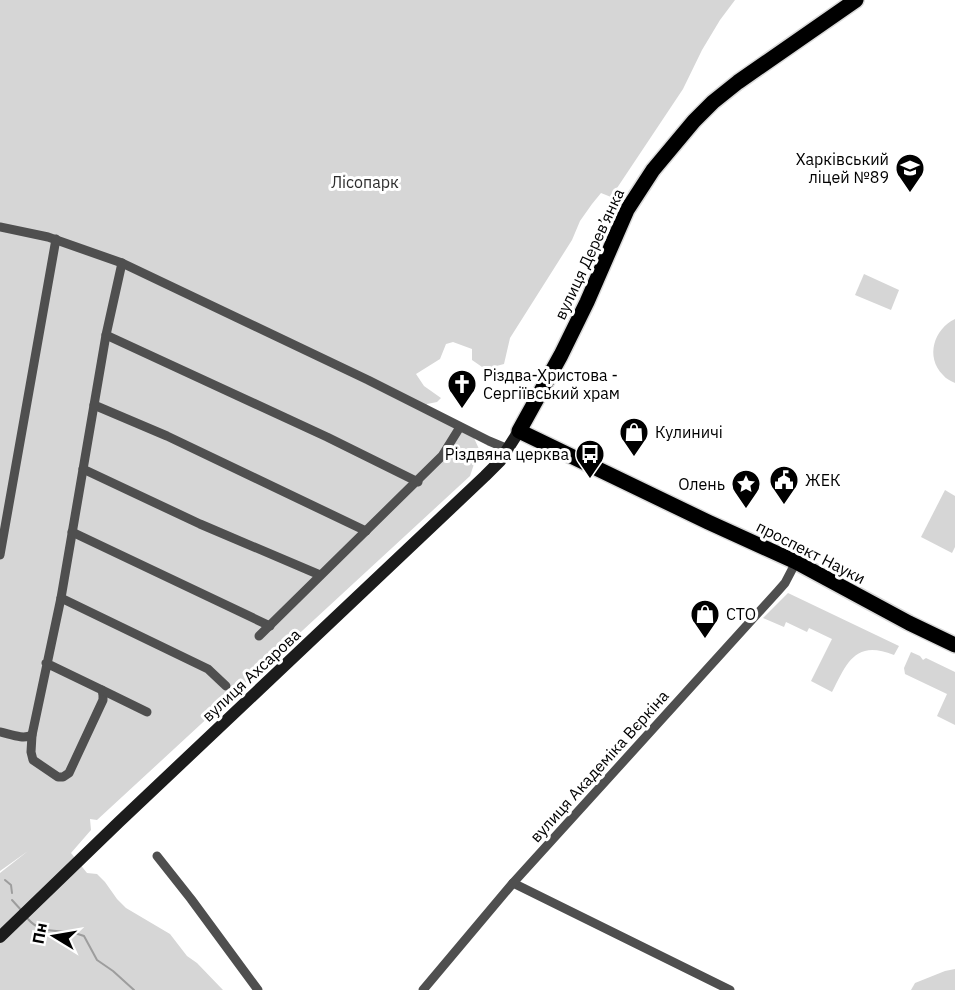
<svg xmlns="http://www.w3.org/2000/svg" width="955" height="990" viewBox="0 0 955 990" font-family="'IBM Plex Sans',sans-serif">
<rect width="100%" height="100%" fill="#fff"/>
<g fill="#d6d6d6">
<polygon points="0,0 735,0 720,20 702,50 683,89 611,197 601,193 592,204 580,221 572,240 510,338 504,364 485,369 472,360 472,349 453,342 446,344 440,359 416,374 424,386 441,398 437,402 427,404 426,411 474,438 479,449 470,476 97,820 90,819 91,830 71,853 87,873 97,874 105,882 117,899 126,908 170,934 187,956 197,963 223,990 0,990 0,873 28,851 0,871"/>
<polygon points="864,274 899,290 891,310 855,295"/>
<path d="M955,319V383C951,381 946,379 943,375C925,357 934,329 955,319Z"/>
<polygon points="945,490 955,496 955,547 952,553 921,537"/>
<path d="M788,593L899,646L894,655C855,639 847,663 832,692L811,681L832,639L809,628L807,632L786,622L784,627L763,618Z"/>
<polygon points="911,652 920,656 923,660 926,658 955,672 955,725 937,716 947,694 905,674 904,668"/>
<polygon points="955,969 955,990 911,990 915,983 945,971"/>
</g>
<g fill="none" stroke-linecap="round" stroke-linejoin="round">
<g stroke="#9d9d9d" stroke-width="2">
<polyline points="5,880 11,885 12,893"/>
<polyline points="12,900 22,911"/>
<path d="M27,918C40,933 52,930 69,932C75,933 79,934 84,936L97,960L113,971L134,990"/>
</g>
<g stroke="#dbdbdb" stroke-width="18">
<polyline id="primary" points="856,0 738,82 713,102 694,121 653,170 627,210 587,302 561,355 519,431 708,522 796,562 909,623 955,645"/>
</g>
<g stroke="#4f4f4f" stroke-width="9">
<polyline points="0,227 48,237 122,263 368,380 489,441 508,449"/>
<polyline points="106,335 327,437 418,482"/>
<polyline points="94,405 167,436 366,531"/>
<polyline points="83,469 200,524 320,575"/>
<polyline points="72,532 270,626"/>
<polyline points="0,555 56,239"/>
<polyline points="61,598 208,669 226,686"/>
<polyline points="259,636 442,456 460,427"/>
<polyline points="46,663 102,690 103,695 103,700 69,773 63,777 58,777 33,760 31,752 32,735 61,598 106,335 122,263"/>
<polyline points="102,690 147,712"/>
<path d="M0,732C10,734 23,740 32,735"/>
<polyline points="157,856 191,899 258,990"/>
<polyline points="513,883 730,990"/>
<polyline points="423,990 513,883 778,591 785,583 796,562"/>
</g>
<polyline stroke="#1c1c1c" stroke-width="12" points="0,937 119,822 485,476 500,461 519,431"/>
<use href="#primary" stroke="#000" stroke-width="15"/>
</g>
<defs>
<g id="school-pin" transform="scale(1.5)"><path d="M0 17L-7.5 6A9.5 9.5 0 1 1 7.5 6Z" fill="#000" stroke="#fff"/><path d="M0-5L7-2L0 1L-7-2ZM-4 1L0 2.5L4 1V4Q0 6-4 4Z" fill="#fff"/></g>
<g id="church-pin" transform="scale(1.5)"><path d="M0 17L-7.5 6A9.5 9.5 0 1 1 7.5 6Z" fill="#000" stroke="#fff"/><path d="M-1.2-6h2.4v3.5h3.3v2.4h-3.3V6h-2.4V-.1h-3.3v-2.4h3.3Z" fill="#fff"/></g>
<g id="shop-pin" transform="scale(1.5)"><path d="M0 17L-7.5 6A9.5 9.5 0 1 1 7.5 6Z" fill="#000" stroke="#fff"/><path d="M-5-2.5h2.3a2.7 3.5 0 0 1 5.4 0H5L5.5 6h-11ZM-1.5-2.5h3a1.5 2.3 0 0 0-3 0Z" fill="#fff"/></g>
<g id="bus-pin" transform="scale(1.5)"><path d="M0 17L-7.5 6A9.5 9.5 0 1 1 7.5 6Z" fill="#000" stroke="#fff"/><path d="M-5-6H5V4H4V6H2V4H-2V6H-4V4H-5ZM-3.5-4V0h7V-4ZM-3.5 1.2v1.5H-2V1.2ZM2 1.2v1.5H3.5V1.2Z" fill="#fff"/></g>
<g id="civic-pin" transform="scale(1.5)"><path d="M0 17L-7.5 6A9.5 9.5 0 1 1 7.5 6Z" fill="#000" stroke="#fff"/><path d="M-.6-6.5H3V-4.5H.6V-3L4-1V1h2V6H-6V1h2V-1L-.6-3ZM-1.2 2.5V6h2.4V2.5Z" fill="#fff"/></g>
<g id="sight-pin" transform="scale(1.5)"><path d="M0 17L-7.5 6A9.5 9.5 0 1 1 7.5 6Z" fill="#000" stroke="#fff"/><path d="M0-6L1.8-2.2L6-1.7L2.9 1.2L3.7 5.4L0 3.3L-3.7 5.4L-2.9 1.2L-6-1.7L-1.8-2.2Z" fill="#fff"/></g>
</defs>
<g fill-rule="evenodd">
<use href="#school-pin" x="910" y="168"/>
<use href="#church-pin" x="462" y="384"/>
<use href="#shop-pin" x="634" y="432"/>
<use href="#bus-pin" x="590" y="454"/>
<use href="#civic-pin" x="784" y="480"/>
<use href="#sight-pin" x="746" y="484"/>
<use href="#shop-pin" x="705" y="614"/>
</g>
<g text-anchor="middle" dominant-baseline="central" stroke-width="6" stroke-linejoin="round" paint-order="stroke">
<g font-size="16" fill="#000" stroke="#fff" text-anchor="start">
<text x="889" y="159" text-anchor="end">Харківський<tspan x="889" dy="18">ліцей №89</tspan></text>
<text x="483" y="375">Різдва-Христова -<tspan x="483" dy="18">Сергіївський храм</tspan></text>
<text x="655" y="432">Кулиничі</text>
<text x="569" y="454" text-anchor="end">Різдвяна церква</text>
<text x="805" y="480">ЖЕК</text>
<text x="725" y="484" text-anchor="end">Олень</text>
<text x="726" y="614">СТО</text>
</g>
<g font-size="16" fill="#2d2d2d" stroke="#fff">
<text x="365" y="182">Лісопарк</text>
</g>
<g font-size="16" fill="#000" stroke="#fff">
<text transform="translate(589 254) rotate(-65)">вулиця Дерев’янка</text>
<text transform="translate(811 552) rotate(27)">проспект Науки</text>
<text transform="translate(251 675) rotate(-43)">вулиця Ахсарова</text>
<text transform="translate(599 766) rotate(-48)">вулиця Академіка Вєркіна</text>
</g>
</g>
<g transform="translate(54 936) rotate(281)" stroke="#ffffff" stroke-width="4.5" paint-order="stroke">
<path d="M0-4.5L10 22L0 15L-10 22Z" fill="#000000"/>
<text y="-9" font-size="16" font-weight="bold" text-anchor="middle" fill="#000000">Пн</text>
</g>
</svg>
